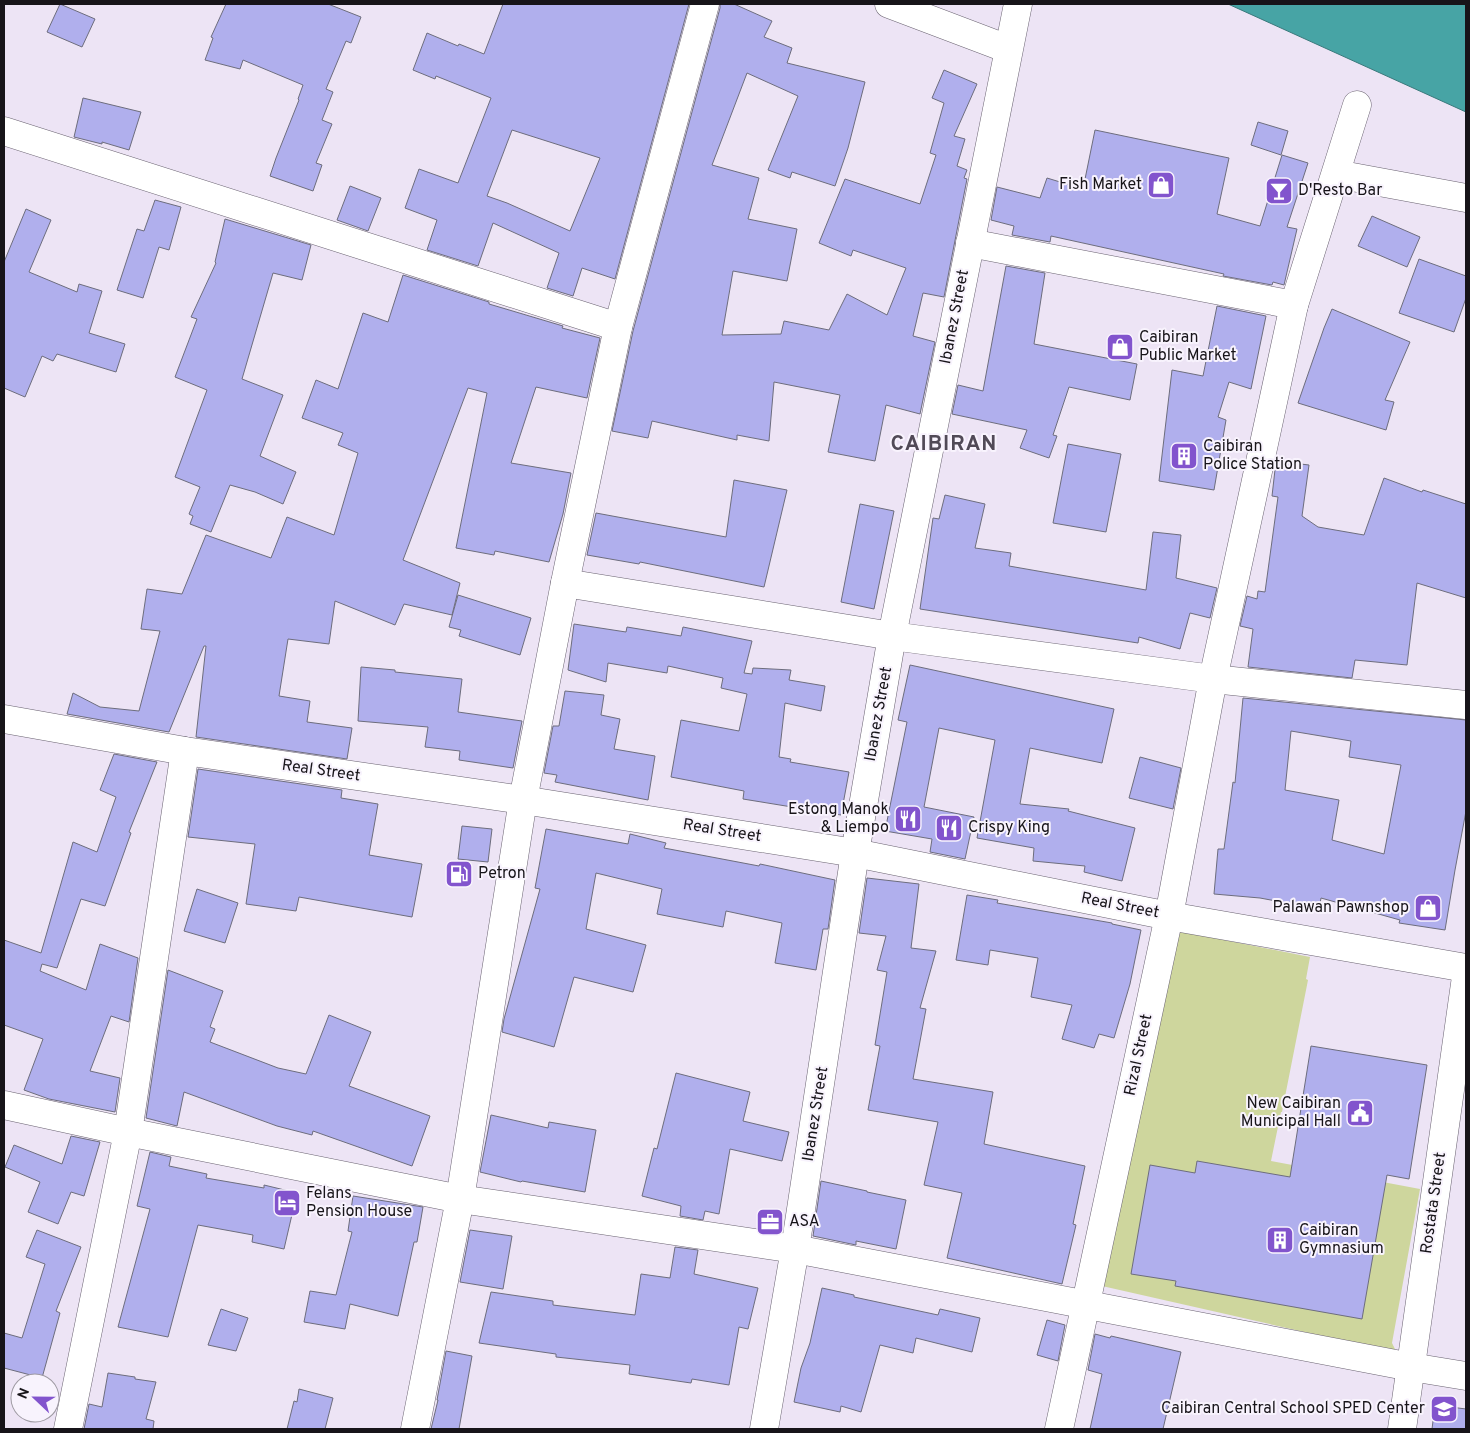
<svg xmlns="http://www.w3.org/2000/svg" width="1470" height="1433" viewBox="0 0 1470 1433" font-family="Overpass,sans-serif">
<rect width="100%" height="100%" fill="#ede4f5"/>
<polygon fill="#ced69d" points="1174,930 1310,957 1306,979 1308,980 1282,1112 1281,1112 1271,1161 1420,1189 1392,1343 1397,1353 1102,1286"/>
<polygon fill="#47a4a5" stroke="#39797b" points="1228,4 1466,4 1466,112"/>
<g fill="#b0afed" stroke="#6d6d7d" fill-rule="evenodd">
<polygon points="60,4 95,19 82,47 47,32"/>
<polygon points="226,4 328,4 361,17 351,43 346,41 326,89 333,92 322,120 332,124 316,163 322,165 313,191 270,176 276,158 299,100 298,99 303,85 243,60 240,69 205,60 213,38 211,37"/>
<path d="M503,4H689L615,279L582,268L573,296L547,288L559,253L493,223L478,266L427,250L437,220L405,208L419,169L458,183L491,98L436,76L435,79L413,70L427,33L458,46L459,44L484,54ZM512,130L600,158L570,231L507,203L487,196Z"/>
<polygon points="720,4 734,4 772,21 764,37 792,48 787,63 865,82 848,148 835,186 792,172 790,178 768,170 798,96 747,73 712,165 759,178 748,219 797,229 787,281 733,271 722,335 781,334 784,321 829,330 847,294 887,315 906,268 853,250 851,256 819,243 845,179 920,204 936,155 930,153 944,103 932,98 944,70 977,84 954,136 965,139 957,166 967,170 964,178 967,179 944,297 923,293 913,336 935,342 920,414 886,405 875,461 828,452 840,395 774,382 769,441 737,435 737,440 652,421 648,438 612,431 633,331 720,8"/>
<polygon points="83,98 141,112 129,150 102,142 102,144 74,137"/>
<polygon points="1258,122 1288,131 1281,155 1251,145"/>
<polygon points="1095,130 1229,158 1217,214 1260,226 1282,155 1308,163 1287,227 1297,229 1284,285 1273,282 1272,285 1223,276 1224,274 1051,236 1050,242 1012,235 1014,226 991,220 997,187 1040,198 1047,178 1083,189"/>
<polygon points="350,186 381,198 368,231 337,220"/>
<polygon points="155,200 181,207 169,250 159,247 143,298 117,290 137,229 144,231"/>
<polygon points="26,209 51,220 29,272 77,292 79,284 102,291 89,333 125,344 116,372 57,354 53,361 42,356 25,397 4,388 4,262"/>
<polygon points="1372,216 1420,237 1407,267 1358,246"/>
<polygon points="225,219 311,245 302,280 273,273 242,379 283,395 260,456 296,472 283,504 255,492 230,485 211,532 190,524 193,516 189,514 200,487 175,477 207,390 175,377 197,319 191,317 216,263 215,262"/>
<polygon points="1419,259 1466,276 1466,298 1454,332 1399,313"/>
<polygon points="1006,266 1045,273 1034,344 1137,364 1130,400 1069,387 1053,435 1057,436 1049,458 1020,448 1027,430 952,414 958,385 983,391"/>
<polygon points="403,275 489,302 489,304 563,326 562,328 600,338 587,398 536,387 511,463 571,473 563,514 549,562 495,551 494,555 456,548 487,393 468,388 403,560 460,583 452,615 404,604 395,625 335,601 329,644 288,639 279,696 310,701 307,722 352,728 347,759 196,737 206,646 204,646 169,732 67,714 73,693 100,707 139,711 160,631 141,629 147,589 182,594 206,535 271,558 287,517 334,535 358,453 338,445 343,433 302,418 316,380 338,389 363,313 388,322"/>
<polygon points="1217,306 1266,316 1251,389 1229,382 1218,417 1226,420 1214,490 1159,481 1172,370 1203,376"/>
<polygon points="1332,309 1410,342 1385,400 1394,402 1386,430 1298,403 1324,328"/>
<polygon points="1068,444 1121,454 1106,532 1053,523"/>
<polygon points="1276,461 1309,465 1302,516 1318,527 1364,535 1384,478 1422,492 1423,490 1466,504 1466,598 1417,583 1407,665 1355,660 1352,678 1248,667 1253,629 1240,626 1247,596 1257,599 1258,591 1265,592 1278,497 1272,496"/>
<polygon points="734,480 787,490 764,587 640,562 639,564 587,555 596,513 726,537"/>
<polygon points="945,495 985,504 975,548 1011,553 1009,566 1146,590 1153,532 1181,535 1176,578 1217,588 1210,618 1190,613 1180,649 1139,637 1138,643 920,609 933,518 939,519"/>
<polygon points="860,504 894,511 874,609 841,602"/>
<polygon points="458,595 531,618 520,655 459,636 461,630 449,627"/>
<polygon points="574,624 626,632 627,627 681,636 683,627 752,641 744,673 752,674 753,668 791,670 789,680 825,686 821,711 785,703 779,757 791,759 790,762 849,772 841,815 743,799 744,791 671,777 681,720 739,731 747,694 721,688 723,678 668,666 667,673 608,663 606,682 568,670"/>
<polygon points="910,665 1114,709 1102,763 1030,748 1020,804 1069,809 1068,811 1135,828 1122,881 1084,872 1085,866 1033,861 1034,848 977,838 995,740 939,728 924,807 974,817 965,859 930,852 932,839 885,831 907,722 898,720"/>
<polygon points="361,667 395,670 395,672 462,679 458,712 522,721 513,768 459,760 460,751 425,747 428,727 358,721"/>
<polygon points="565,691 604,695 601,715 620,719 614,749 655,756 648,800 555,782 557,775 544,773 553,726 559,726"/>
<path d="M1243,698L1466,720V811L1455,870L1445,930L1399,923L1400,920L1321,898L1319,909L1260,898L1214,894L1218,849H1224L1233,782L1235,783ZM1291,731L1351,741L1349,757L1401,765L1384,854L1332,840L1339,800L1285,790Z"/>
<polygon points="114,754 157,762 129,832 131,833 105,906 81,899 57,968 42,964 40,971 86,990 100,944 138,958 129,1022 111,1016 90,1071 120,1078 115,1112 49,1099 24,1090 43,1039 4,1025 4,940 41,953 73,842 97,852 116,797 100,790"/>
<polygon points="1140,757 1181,768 1173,809 1129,798"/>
<polygon points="198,769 342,790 341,798 378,804 369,855 422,864 412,917 299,897 296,911 246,904 255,844 188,837"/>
<polygon points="462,826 492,829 488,862 458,859"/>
<polygon points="546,829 628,844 630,834 666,843 664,848 759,866 760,864 835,880 828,929 823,929 816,970 775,963 782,923 726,911 723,927 657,914 662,889 596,873 586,929 646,945 633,992 574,977 554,1047 502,1032 504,1019 540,889 535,888"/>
<polygon points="867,878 919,884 911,948 936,951 920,1008 926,1009 913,1079 993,1092 984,1144 1085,1166 1073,1224 1076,1225 1062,1284 947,1258 962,1193 924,1185 938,1122 868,1110 880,1046 875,1045 887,972 877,970 886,936 859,933"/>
<polygon points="197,889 238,903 225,943 184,931"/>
<polygon points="967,895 998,900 997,903 1112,923 1112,924 1141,930 1130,984 1114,1038 1099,1034 1094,1048 1062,1039 1072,1005 1031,997 1038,958 990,950 988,965 956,960"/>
<polygon points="168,970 223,991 210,1027 215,1029 210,1042 278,1068 306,1074 329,1015 371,1032 349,1086 430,1116 412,1166 313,1131 312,1135 277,1126 184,1092 177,1126 146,1118"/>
<polygon points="1311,1046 1427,1065 1409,1179 1387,1175 1362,1319 1175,1286 1176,1281 1131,1274 1150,1165 1195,1173 1197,1161 1290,1177"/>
<polygon points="676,1073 750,1092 743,1121 789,1132 782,1161 730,1149 719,1214 705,1211 703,1220 680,1216 681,1206 642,1196 654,1148 657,1149"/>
<polygon points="491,1115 548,1128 549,1122 596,1130 585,1192 522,1181 521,1182 480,1172"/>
<polygon points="71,1136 100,1142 84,1196 71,1192 58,1224 28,1212 40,1182 5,1167 14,1145 62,1164"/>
<polygon points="150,1152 171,1157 169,1166 207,1174 206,1178 264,1188 264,1185 297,1193 284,1249 252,1242 253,1235 198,1225 168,1337 118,1327 150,1209 137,1206"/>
<polygon points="821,1181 867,1191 867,1192 906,1200 896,1249 856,1241 856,1245 813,1236"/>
<polygon points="353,1196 423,1207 417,1242 414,1242 398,1316 350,1304 345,1329 304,1322 310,1291 336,1295 352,1232 348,1231"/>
<polygon points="37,1230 81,1247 56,1311 60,1313 42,1378 4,1368 4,1333 22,1338 45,1264 26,1257"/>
<polygon points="470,1230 512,1236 503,1289 460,1282"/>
<polygon points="675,1247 698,1250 694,1274 758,1288 748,1329 739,1327 729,1385 692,1379 691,1383 629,1374 630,1365 556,1357 556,1354 479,1343 491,1292 553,1301 553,1305 635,1315 641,1274 670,1278"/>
<polygon points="822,1288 854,1295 854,1297 938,1315 940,1309 980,1318 972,1352 916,1338 913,1353 880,1345 861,1412 841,1406 840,1412 794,1402 801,1368 810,1343"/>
<polygon points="221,1309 248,1318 236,1351 208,1345"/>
<polygon points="1047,1320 1065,1325 1058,1361 1037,1355"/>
<polygon points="1095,1334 1110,1338 1111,1336 1181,1352 1163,1429 1090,1429 1102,1374 1088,1370"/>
<polygon points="446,1351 472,1356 459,1429 431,1429 438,1400 437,1400"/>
<polygon points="108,1373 135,1377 135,1379 156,1382 146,1419 154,1421 153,1429 84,1429 89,1404 102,1407"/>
<polygon points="299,1389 333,1398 325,1429 287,1429 294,1401 297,1402"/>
<polygon points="1435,1405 1466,1409 1466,1429 1432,1429"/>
</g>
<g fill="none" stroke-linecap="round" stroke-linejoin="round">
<g stroke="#6a6371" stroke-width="29">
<g id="street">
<polyline points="889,4 1008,49"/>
<polyline points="4,131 618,327"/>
<polyline points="1336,174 1466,198"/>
<polyline points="970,243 1294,305"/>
<polyline points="565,583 892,636 1213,679 1466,705"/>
<polyline points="4,719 185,751 523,800 855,853 1169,916 1466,968"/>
<polyline points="4,1105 128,1132 460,1199 795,1249 1411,1367 1466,1376"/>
<polyline points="68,1429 128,1132 185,751"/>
<polyline points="415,1429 460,1199 523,800 565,583 618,327 705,4"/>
<polyline points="764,1429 795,1249 855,853 892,636 1018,4"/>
<polyline points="1059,1429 1169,916 1213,679 1294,305 1357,105"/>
</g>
</g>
<g stroke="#6a6371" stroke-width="29">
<polyline id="secondary" points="1402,1429 1466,977"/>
</g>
<use href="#street" stroke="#fff" stroke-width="28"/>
<use href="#secondary" stroke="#fff" stroke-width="28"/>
</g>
<defs>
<g id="shop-square" transform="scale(1.4375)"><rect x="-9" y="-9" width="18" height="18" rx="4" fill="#8254cd" stroke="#f8f3fd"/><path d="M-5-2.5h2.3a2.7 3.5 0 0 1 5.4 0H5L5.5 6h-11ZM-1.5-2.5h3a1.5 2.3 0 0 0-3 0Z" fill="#fff"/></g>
<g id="bar-square" transform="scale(1.4375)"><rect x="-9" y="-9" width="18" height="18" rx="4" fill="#8254cd" stroke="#f8f3fd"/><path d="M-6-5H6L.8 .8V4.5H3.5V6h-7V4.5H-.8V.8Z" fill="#fff"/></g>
<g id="building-square" transform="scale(1.4375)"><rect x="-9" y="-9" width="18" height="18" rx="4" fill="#8254cd" stroke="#f8f3fd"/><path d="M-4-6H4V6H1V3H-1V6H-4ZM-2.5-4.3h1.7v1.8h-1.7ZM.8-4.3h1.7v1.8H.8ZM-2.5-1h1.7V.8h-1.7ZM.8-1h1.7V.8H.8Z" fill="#fff"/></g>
<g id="restaurant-square" transform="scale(1.4375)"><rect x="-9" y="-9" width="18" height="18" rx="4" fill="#8254cd" stroke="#f8f3fd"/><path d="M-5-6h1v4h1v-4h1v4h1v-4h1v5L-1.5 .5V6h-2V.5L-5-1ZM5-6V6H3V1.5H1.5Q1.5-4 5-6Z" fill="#fff"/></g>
<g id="fuel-square" transform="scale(1.4375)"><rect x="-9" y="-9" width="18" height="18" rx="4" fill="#8254cd" stroke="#f8f3fd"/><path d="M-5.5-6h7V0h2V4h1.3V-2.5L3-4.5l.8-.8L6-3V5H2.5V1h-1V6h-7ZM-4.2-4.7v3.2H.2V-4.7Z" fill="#fff"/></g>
<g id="civic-square" transform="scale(1.4375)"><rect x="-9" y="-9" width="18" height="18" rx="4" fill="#8254cd" stroke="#f8f3fd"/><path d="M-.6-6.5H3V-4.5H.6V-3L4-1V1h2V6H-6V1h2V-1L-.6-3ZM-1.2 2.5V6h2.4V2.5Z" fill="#fff"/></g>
<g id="hotel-square" transform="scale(1.4375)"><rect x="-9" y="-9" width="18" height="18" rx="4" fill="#8254cd" stroke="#f8f3fd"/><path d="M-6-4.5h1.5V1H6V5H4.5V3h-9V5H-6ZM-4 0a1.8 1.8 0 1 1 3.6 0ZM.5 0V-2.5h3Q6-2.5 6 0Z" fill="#fff"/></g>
<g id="office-square" transform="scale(1.4375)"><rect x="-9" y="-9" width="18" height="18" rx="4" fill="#8254cd" stroke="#f8f3fd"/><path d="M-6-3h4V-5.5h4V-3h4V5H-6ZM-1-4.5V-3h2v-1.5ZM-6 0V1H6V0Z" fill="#fff"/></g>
<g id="school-square" transform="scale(1.4375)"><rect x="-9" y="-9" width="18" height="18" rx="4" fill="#8254cd" stroke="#f8f3fd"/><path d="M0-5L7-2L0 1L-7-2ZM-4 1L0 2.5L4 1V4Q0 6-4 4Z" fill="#fff"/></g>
</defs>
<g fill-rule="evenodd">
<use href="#shop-square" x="1161" y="185"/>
<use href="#bar-square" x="1279" y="191"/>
<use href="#shop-square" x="1120" y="347"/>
<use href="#building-square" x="1184" y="456"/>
<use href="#restaurant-square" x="908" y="819"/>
<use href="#restaurant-square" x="949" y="828"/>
<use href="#fuel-square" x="459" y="874"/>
<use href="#shop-square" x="1428" y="908"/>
<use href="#civic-square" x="1360" y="1113"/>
<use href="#hotel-square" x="287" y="1203"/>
<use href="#office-square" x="770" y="1222"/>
<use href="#building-square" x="1280" y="1240"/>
<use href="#school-square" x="1444" y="1409"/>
</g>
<g text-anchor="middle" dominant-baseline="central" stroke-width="4" stroke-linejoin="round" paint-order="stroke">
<g font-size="16" fill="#171419" stroke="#f8f3fd" text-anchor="start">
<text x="1142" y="185" text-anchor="end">Fish Market</text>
<text x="1298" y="191">D'Resto Bar</text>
<text x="1139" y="338">Caibiran<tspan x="1139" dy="18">Public Market</tspan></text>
<text x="1203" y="447">Caibiran<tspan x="1203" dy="18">Police Station</tspan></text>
<text x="889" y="810" text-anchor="end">Estong Manok<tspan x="889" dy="18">&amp; Liempo</tspan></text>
<text x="968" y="828">Crispy King</text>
<text x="478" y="874">Petron</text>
<text x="1409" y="908" text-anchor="end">Palawan Pawnshop</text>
<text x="1341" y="1104" text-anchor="end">New Caibiran<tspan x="1341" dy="18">Municipal Hall</tspan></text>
<text x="306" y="1194">Felans<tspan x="306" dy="18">Pension House</tspan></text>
<text x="789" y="1222">ASA</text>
<text x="1299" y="1231">Caibiran<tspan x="1299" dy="18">Gymnasium</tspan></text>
<text x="1425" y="1409" text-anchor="end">Caibiran Central School SPED Center</text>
</g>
<g font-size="16" fill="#171419" stroke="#f8f3fd">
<text transform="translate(955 317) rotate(-79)">Ibanez Street</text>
<text transform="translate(879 714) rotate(-80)">Ibanez Street</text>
<text transform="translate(321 771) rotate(8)">Real Street</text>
<text transform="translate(722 831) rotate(9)">Real Street</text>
<text transform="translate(1120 906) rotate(11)">Real Street</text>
<text transform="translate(1139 1055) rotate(-78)">Rizal Street</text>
<text transform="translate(816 1114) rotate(-81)">Ibanez Street</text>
<text transform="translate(1434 1203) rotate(-82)">Rostata Street</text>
</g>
<g font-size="21" font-weight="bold" letter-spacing="1" fill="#514a57" stroke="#f8f3fd">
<text x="944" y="444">CAIBIRAN</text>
</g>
</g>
<rect width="1470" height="1433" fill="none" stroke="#171419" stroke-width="10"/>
<g transform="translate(35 1398) rotate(292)"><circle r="24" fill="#f8f3fd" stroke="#9e9aa2"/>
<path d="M0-4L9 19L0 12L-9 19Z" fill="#8254cd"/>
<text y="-8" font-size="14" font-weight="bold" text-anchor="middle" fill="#171419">N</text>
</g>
</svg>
